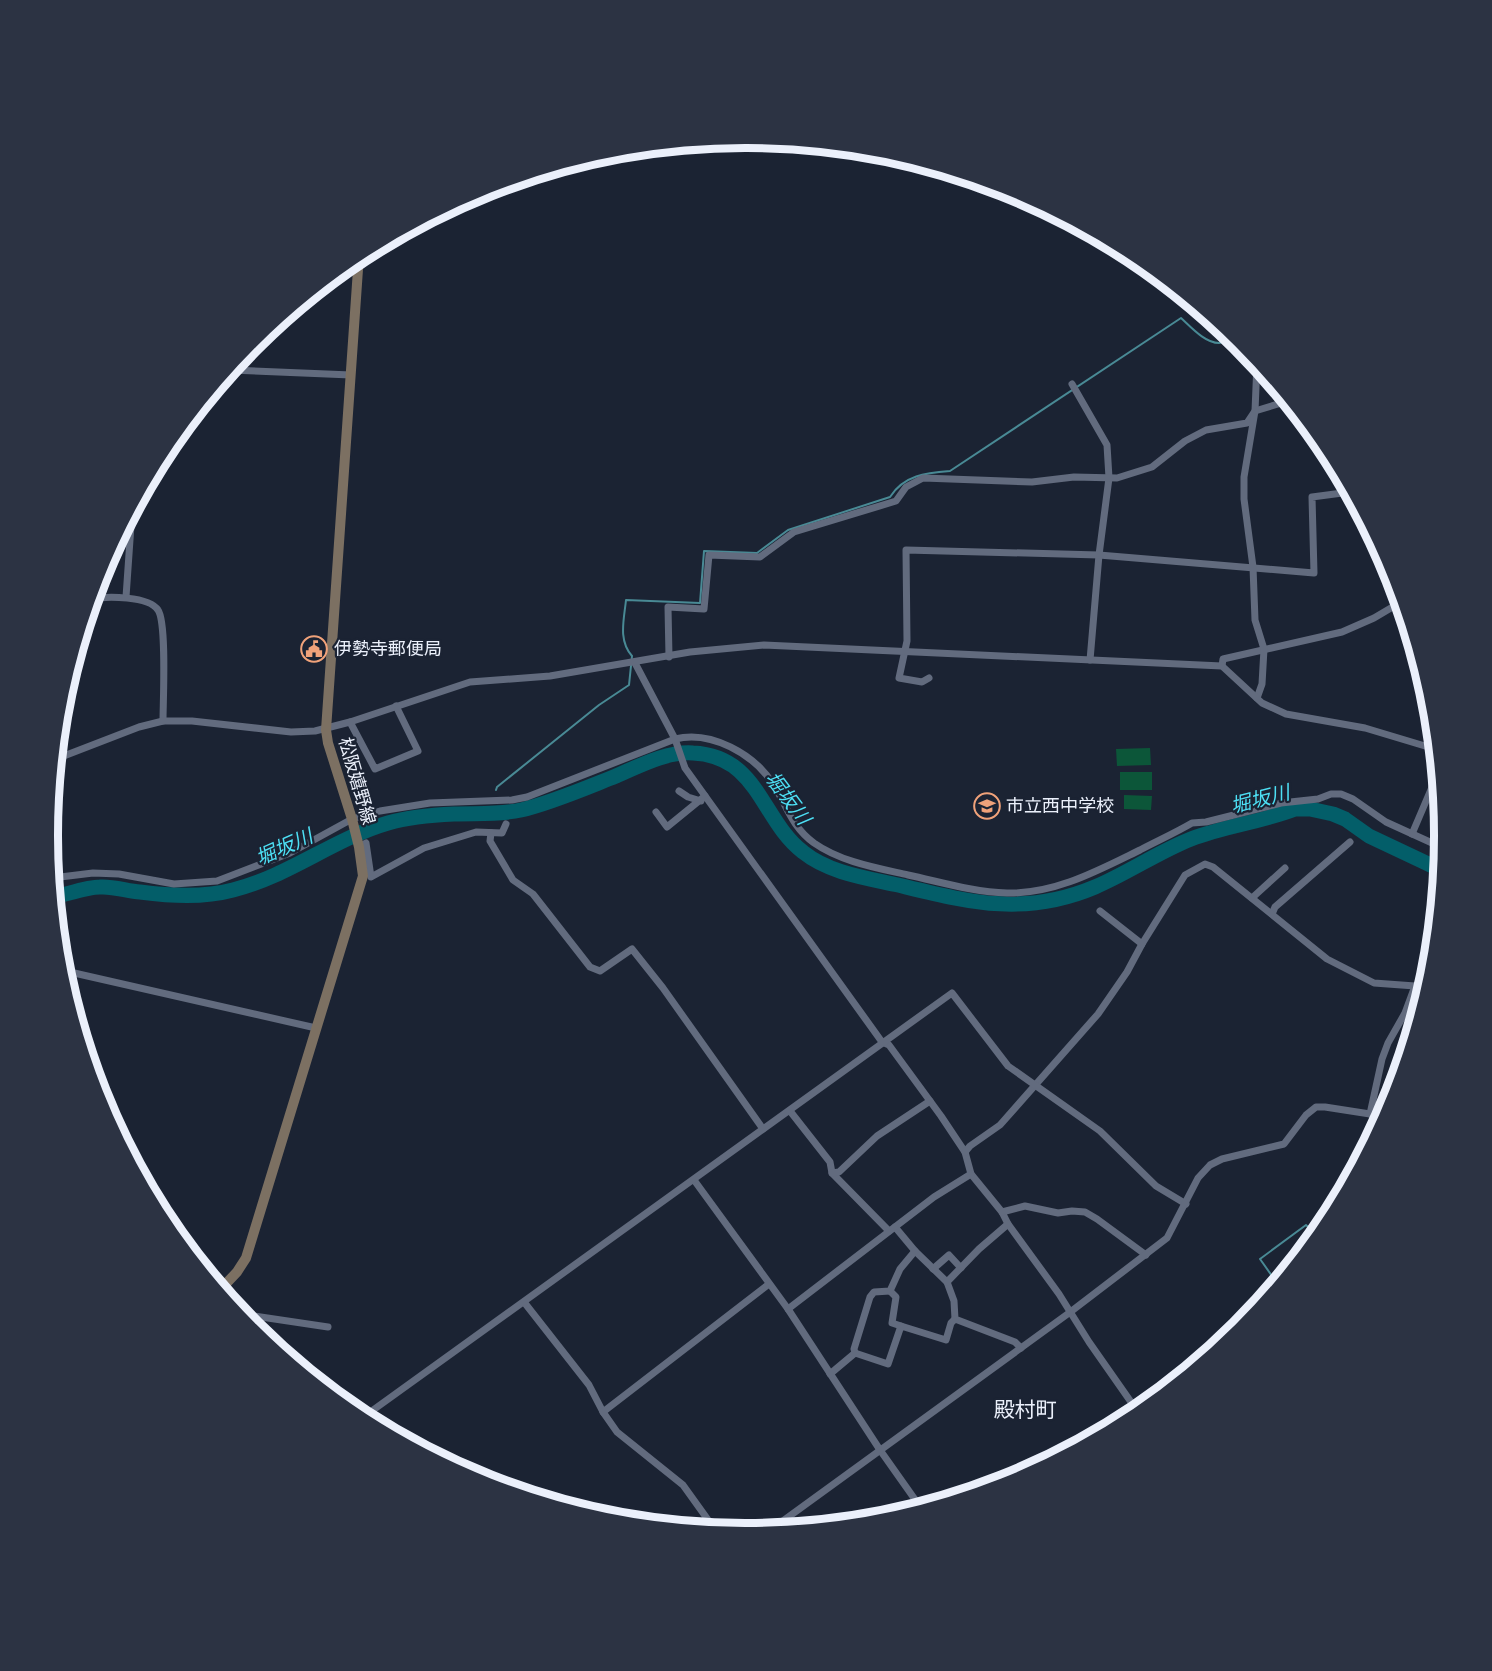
<svg xmlns="http://www.w3.org/2000/svg" width="1492" height="1671" viewBox="0 0 1492 1671" font-family="Helvetica,'Noto Sans JP',sans-serif">
<rect width="100%" height="100%" fill="#1b2333"/>
<g fill="#0c5639">
<polygon points="1150,748 1151,765 1117,766 1116,749"/>
<rect x="1120" y="772" width="32" height="18"/>
<polygon points="1124,795 1152,796 1151,810 1124,809"/>
</g>
<g fill="none" stroke-linecap="round" stroke-linejoin="round">
<g stroke="#498a95" stroke-width="2">
<path d="M496,790L497,787L599,705L629,685L632,656C618,640 624,620 626,600L700,603L704,551L757,553L788,530L890,497C904,475 926,473 950,471L1181,318C1191,327 1205,343 1219,343C1223,342 1229,338 1233,337"/>
<polyline points="1277,1283 1260,1259 1306,1225 1317,1235"/>
</g>
<path stroke="#035e69" stroke-width="15" d="M54,897C68,894 87,887 100,887C113,886 127,891 140,892C171,896 203,898 233,890C289,876 333,839 388,823C409,817 432,815 454,814C476,813 499,815 521,810C551,803 588,787 616,776C639,766 667,751 693,753C759,756 761,820 803,852C829,873 866,878 898,885C969,902 1024,917 1095,887C1128,873 1158,852 1191,839C1225,826 1261,822 1295,809H1310L1333,814L1345,819L1369,836L1441,870"/>
<g stroke="#626b7e" stroke-width="7">
<polyline points="230,370 351,375"/>
<polyline points="1072,384 1107,445 1109,478 1099,555 1090,660"/>
<polyline points="126,597 132,511"/>
<path d="M92,599C107,596 149,596 158,610C167,623 163,702 163,721"/>
<polyline points="669,657 668,607 704,609 709,555 760,557 794,532 896,501 906,487 923,478 1032,482 1074,477 1117,478 1152,467 1185,441 1206,430 1247,423 1255,411 1288,401"/>
<polyline points="635,663 675,739 685,768 882,1042 889,1045 941,1116 965,1152 971,1174 1002,1212 1008,1224 1059,1294 1089,1342 1138,1412"/>
<polyline points="1222,666 1223,659 1342,632 1374,618 1401,602"/>
<polyline points="929,678 922,682 899,678 907,641 906,550 1099,555 1314,573 1312,497 1350,492"/>
<polyline points="1257,698 1262,684 1264,649 1255,620 1253,567 1244,499 1244,477 1255,411 1257,363"/>
<polyline points="350,722 375,769 418,751 396,706"/>
<polyline points="56,759 139,727 163,721 192,721 291,732 315,731 350,722 470,682 550,676 690,652 764,645 1222,666 1262,703 1286,714 1365,728 1435,749"/>
<polyline points="679,791 688,797 701,801"/>
<polyline points="656,812 667,827 705,796"/>
<polyline points="491,833 490,841 513,880 533,894 590,967 600,971 632,949 663,988 763,1129"/>
<polyline points="1412,834 1438,773"/>
<polyline points="359,847 366,843 371,877 424,848 476,832 502,833 506,824"/>
<path d="M52,878L93,873L119,874L174,884L217,881L290,853L352,819L380,811L430,803L512,800L527,797L675,739C711,730 754,754 773,784C787,806 791,826 814,843C841,862 877,868 908,875C941,882 973,892 1007,893C1055,894 1097,871 1140,850C1157,841 1175,833 1192,823L1206,822L1281,803L1318,799L1331,794H1341L1353,799L1386,822L1443,848"/>
<polyline points="1252,898 1285,868"/>
<polyline points="1100,911 1142,944"/>
<polyline points="1272,914 1275,907 1350,842"/>
<polyline points="61,970 316,1028"/>
<polyline points="790,1111 830,1162 832,1173 889,1231"/>
<polyline points="1370,1114 1382,1059 1388,1043 1405,1013 1415,986"/>
<polyline points="965,1152 970,1146 1000,1125 1098,1014 1127,972 1142,944 1185,875 1205,864 1213,867 1327,959 1374,983 1415,986 1425,990"/>
<polyline points="832,1173 839,1172 877,1136 930,1101"/>
<polyline points="694,1180 788,1309 880,1450 921,1508"/>
<polyline points="1002,1212 1025,1206 1058,1213 1072,1211 1085,1212 1097,1219 1146,1255"/>
<polyline points="895,1227 915,1251 947,1282 954,1301 955,1319 1015,1342 1021,1348"/>
<polyline points="933,1269 949,1255 961,1268"/>
<polyline points="947,1282 979,1249 1008,1224"/>
<polyline points="890,1291 896,1297 892,1323 901,1326"/>
<polyline points="524,1302 589,1385 603,1412 617,1432 683,1485 716,1531"/>
<polyline points="788,1309 934,1197 971,1174"/>
<polyline points="243,1318 254,1316 328,1327"/>
<polyline points="855,1353 854,1349 870,1297 874,1292 890,1291 900,1269 915,1251"/>
<polyline points="830,1374 855,1353 888,1364 901,1326 946,1340 951,1323 955,1319"/>
<polyline points="603,1412 769,1284"/>
<polyline points="362,1418 952,993 1008,1066 1100,1131 1156,1186 1186,1204"/>
<polyline points="769,1531 1069,1313 1167,1238 1198,1178 1210,1165 1222,1159 1284,1144 1306,1115 1316,1107 1325,1107 1370,1114 1382,1120"/>
</g>
<polyline stroke="#7c7062" stroke-width="10" points="220,1290 237,1272 246,1258 363,876 359,847 352,819 328,743 326,730 359,255"/>
</g>
<defs>
<g id="civic-ring" transform="scale(1.35)"><circle r="9.5" fill="#1b2333" stroke="#f0a27a" stroke-width="1.5"/><path d="M-.6-6.5H3V-4.5H.6V-3L4-1V1h2V6H-6V1h2V-1L-.6-3ZM-1.2 2.5V6h2.4V2.5Z" fill="#f0a27a"/></g>
<g id="school-ring" transform="scale(1.35)"><circle r="9.5" fill="#1b2333" stroke="#f0a27a" stroke-width="1.5"/><path d="M0-5L7-2L0 1L-7-2ZM-4 1L0 2.5L4 1V4Q0 6-4 4Z" fill="#f0a27a"/></g>
</defs>
<g fill-rule="evenodd">
<use href="#civic-ring" x="314" y="649"/>
<use href="#school-ring" x="987" y="806"/>
</g>
<g text-anchor="middle" dominant-baseline="central" stroke-width="4.5" stroke-linejoin="round" paint-order="stroke">
<g font-size="18" fill="#ebf0fb" stroke="#1b2333" text-anchor="start">
<text x="334" y="649">伊勢寺郵便局</text>
<text x="1006" y="806">市立西中学校</text>
</g>
<g font-size="18" fill="#ebf0fb" stroke="#1b2333">
<text transform="translate(357 781) rotate(74)">松阪嬉野線</text>
</g>
<g font-size="20" font-style="italic" fill="#4ddff4" stroke="#1b2333">
<text transform="translate(788 798) rotate(53)">堀坂川</text>
<text transform="translate(1260 799) rotate(-14)">堀坂川</text>
<text transform="translate(284 847) rotate(-24)">堀坂川</text>
</g>
<g font-size="21" fill="#ebf0fb" stroke="#1b2333">
<text x="1025" y="1409">殿村町</text>
</g>
</g>
<path d="M0 0H1492V1671H0ZM745 148H747A687 687 0 0 1 1434 835V836A687 687 0 0 1 747 1523H745A687 687 0 0 1 58 836V835A687 687 0 0 1 745 148Z" fill="#2c3343" fill-rule="evenodd"/>
<path fill="none" stroke="#ebf0fb" stroke-width="8" d="M745 148H747A687 687 0 0 1 1434 835V836A687 687 0 0 1 747 1523H745A687 687 0 0 1 58 836V835A687 687 0 0 1 745 148Z"/>
</svg>
